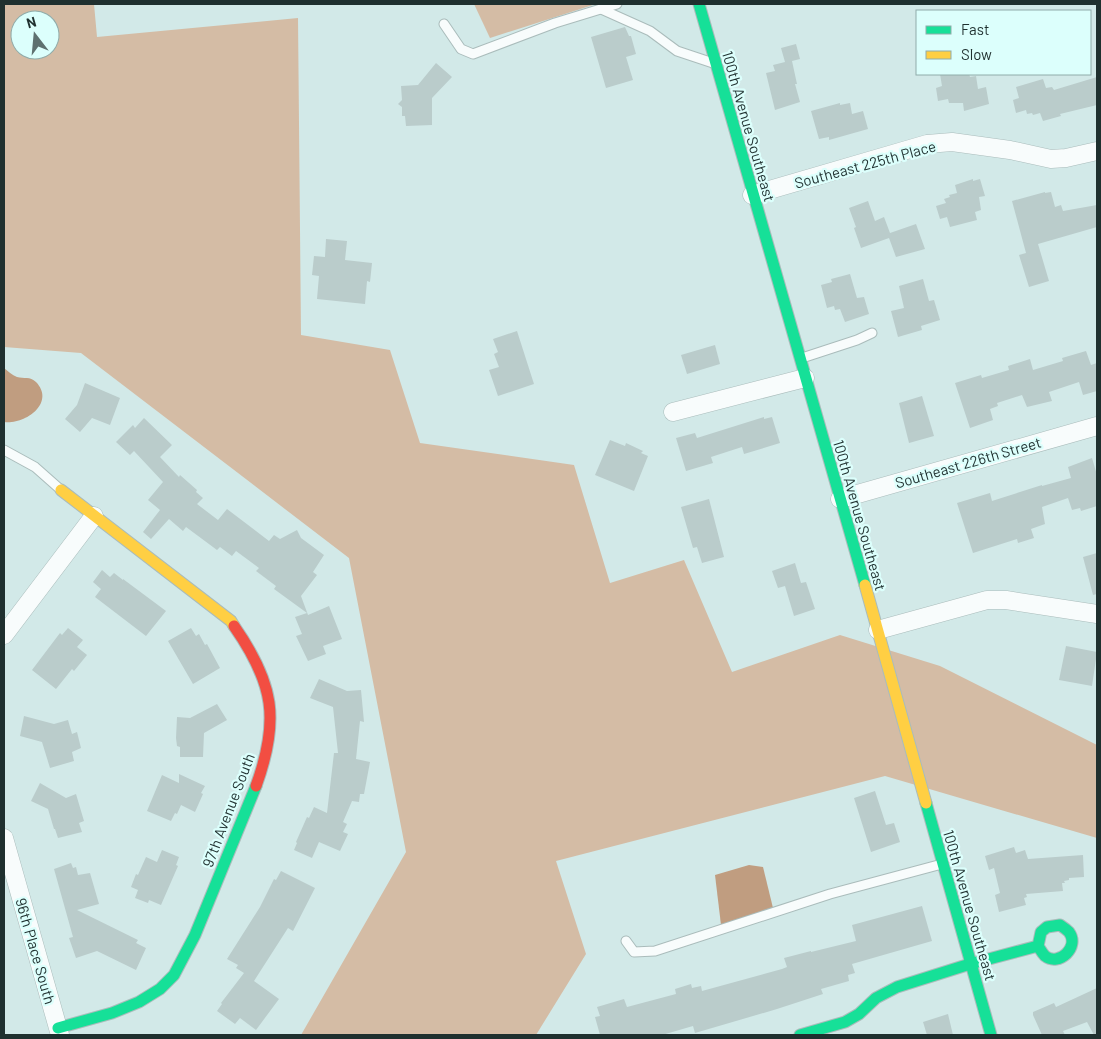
<svg xmlns="http://www.w3.org/2000/svg" width="1101" height="1039" viewBox="0 0 1101 1039" font-family="Barlow,sans-serif">
<rect width="100%" height="100%" fill="#d2e9e8"/>
<g fill="#d4bca5" fill-rule="evenodd">
<path d="M4,4H94L97,37L298,18L301,335L390,350L420,443L574,465L610,583L684,560L732,672L840,635L940,666L1097,745V838L885,776L556,861L586,954L536,1035H301L406,852L349,558L81,353L4,347ZM20,20H50V50H20Z"/>
<polygon points="474,4 596,4 490,38"/>
</g>
<g fill="#c09d80">
<path d="M4,368C8,371 12,375 17,377C24,379 30,376 36,382C56,403 25,425 4,422Z"/>
<polygon points="749,865 763,867 773,908 721,925 715,875"/>
</g>
<g fill="#bacccb">
<polygon points="625,27 629,36 631,36 636,54 626,57 633,80 606,88 591,37"/>
<polygon points="796,44 800,59 792,61 797,84 795,84 800,102 775,110 766,73 775,71 773,65 785,62 781,48"/>
<polygon points="436,63 452,77 432,98 432,125 406,126 405,116 402,116 402,107 398,104 402,100 401,86 418,85"/>
<polygon points="940,74 969,74 970,77 976,76 978,89 986,87 989,104 964,111 963,103 949,103 948,99 938,101 936,88 942,86"/>
<polygon points="1097,77 1097,105 1060,114 1061,116 1043,121 1040,113 1033,115 1032,113 1027,114 1026,110 1016,113 1013,100 1019,98 1016,87 1043,79 1046,88 1052,87 1054,90"/>
<polygon points="840,103 840,105 850,103 852,114 863,111 868,129 829,140 829,137 819,139 811,111"/>
<polygon points="973,179 973,181 980,179 985,196 979,197 981,210 975,212 977,220 950,227 947,217 940,219 936,206 946,203 944,199 950,197 949,195 957,193 955,185"/>
<polygon points="1045,192 1045,193 1051,192 1055,207 1061,205 1063,211 1097,205 1097,227 1038,244 1049,281 1029,287 1019,255 1026,253 1012,201"/>
<polygon points="868,201 875,221 884,217 890,233 916,224 925,249 896,257 889,238 861,248 854,228 856,227 849,208"/>
<polygon points="326,239 347,241 345,260 372,263 370,282 367,281 365,304 317,299 319,276 312,275 314,256 325,257"/>
<polygon points="850,274 857,298 864,297 869,314 845,322 840,309 835,310 834,306 827,308 821,285 832,282 831,279"/>
<polygon points="923,279 929,301 934,300 940,320 921,326 922,330 898,337 891,311 904,308 899,286"/>
<polygon points="517,331 534,384 498,396 489,370 499,367 494,354 498,352 493,339"/>
<polygon points="715,345 720,364 687,374 681,355"/>
<polygon points="1086,351 1091,365 1097,363 1097,391 1083,395 1079,382 1049,392 1052,401 1027,407 1022,395 997,403 998,406 990,409 993,420 970,428 955,383 981,375 982,378 1009,370 1008,366 1030,359 1033,370 1063,361 1062,358"/>
<polygon points="85,383 120,398 110,425 92,418 80,432 65,419 77,405"/>
<polygon points="922,396 934,436 909,443 899,403"/>
<polygon points="764,417 764,419 772,417 780,443 744,454 742,447 711,457 713,463 686,471 676,438 695,433 697,438"/>
<polygon points="144,418 172,445 160,457 179,477 180,475 197,490 196,492 203,498 197,504 218,520 227,509 269,541 274,535 280,539 297,530 301,538 324,555 313,572 317,575 301,596 308,615 329,606 342,639 323,646 326,654 308,661 296,636 302,634 295,617 307,613 274,589 276,586 256,571 259,568 236,551 232,556 220,547 217,550 186,527 183,531 169,519 151,539 143,532 160,510 148,500 163,482 134,451 130,455 116,442 133,425 135,428"/>
<polygon points="610,440 625,446 626,443 643,451 641,453 648,456 634,491 595,475"/>
<polygon points="1092,458 1097,475 1097,506 1081,511 1080,508 1072,510 1068,498 1042,507 1045,524 1031,529 1034,538 1018,543 1017,539 973,553 957,503 990,493 992,501 1042,485 1042,486 1071,478 1068,467"/>
<polygon points="709,499 724,557 702,563 697,547 693,548 681,507"/>
<polygon points="1097,553 1097,594 1093,595 1083,557"/>
<polygon points="795,563 801,583 806,582 815,609 794,616 785,586 778,588 772,571"/>
<polygon points="102,570 110,577 114,573 123,580 123,579 166,611 146,636 95,597 101,589 93,582"/>
<polygon points="68,628 83,640 77,647 87,655 74,671 72,669 56,689 32,670 60,633 62,635"/>
<polygon points="191,628 196,636 199,634 205,645 207,644 220,668 193,684 168,641"/>
<polygon points="1066,646 1097,652 1092,686 1059,680"/>
<polygon points="319,679 347,691 361,690 364,722 360,721 356,759 370,762 364,794 360,794 359,802 352,801 343,822 347,824 343,832 348,834 340,851 319,842 312,858 294,850 297,843 296,842 307,817 309,818 314,807 327,813 334,753 338,753 333,707 310,698"/>
<polygon points="217,704 227,720 204,733 203,757 180,757 180,747 177,746 176,738 177,717 190,718"/>
<polygon points="24,716 54,724 68,720 72,734 77,732 81,748 72,752 74,761 50,768 42,742 20,736"/>
<polygon points="179,774 205,786 201,793 203,794 195,812 181,805 177,814 175,813 171,821 147,811 162,775 179,783"/>
<polygon points="40,783 66,798 76,794 84,821 79,823 82,832 58,838 55,829 54,829 48,809 31,801"/>
<polygon points="875,791 886,825 894,823 900,842 871,852 854,798"/>
<polygon points="1014,847 1016,853 1025,850 1028,859 1083,855 1084,877 1069,878 1069,880 1064,881 1065,883 1062,883 1063,891 1026,894 1027,897 1024,898 1026,905 999,912 995,895 1000,893 994,868 989,870 985,856"/>
<polygon points="162,850 179,857 176,865 178,866 161,905 149,900 148,903 135,898 138,890 131,887 136,874 138,875 146,857 157,862"/>
<polygon points="71,863 73,868 76,867 78,875 90,873 99,904 77,910 138,940 136,943 146,948 136,970 97,951 76,958 69,938 73,937 54,869"/>
<polygon points="281,871 315,888 293,931 288,928 254,981 279,999 256,1030 240,1018 235,1024 217,1011 222,1004 221,1003 244,973 236,968 238,965 227,959 260,907 274,879 276,880"/>
<polygon points="922,906 932,941 852,964 855,973 848,975 849,981 821,989 823,994 777,1009 695,1033 693,1026 662,1035 600,1035 595,1017 600,1016 597,1007 624,999 627,1007 676,994 675,989 691,984 692,988 701,986 702,991 782,969 787,967 784,958 811,951 811,952 856,941 852,925"/>
<polygon points="1097,988 1097,1035 1094,1035 1087,1022 1063,1031 1065,1035 1042,1035 1033,1015 1033,1012 1054,1003 1056,1007"/>
<polygon points="948,1014 953,1035 927,1035 923,1022"/>
</g>
<g fill="none" stroke-linecap="round" stroke-linejoin="round">
<g stroke="#aabcbb" stroke-width="11">
<g id="lane">
<polyline points="601,9 650,31 677,51 713,63"/>
<polyline points="444,24 461,49 473,54 555,23 617,4"/>
<polyline points="802,358 857,340 872,333"/>
<polyline points="4,450 35,467 61,490"/>
<polyline points="626,941 634,952 655,951 830,894 942,864"/>
</g>
</g>
<g stroke="#aabcbb" stroke-width="19">
<g id="street">
<polyline points="752,195 927,144 952,142 1010,150 1051,159 1066,158 1097,151"/>
<polyline points="673,412 805,378"/>
<polyline points="840,499 1097,426"/>
<polyline points="878,630 987,600 1006,600 1097,614"/>
<polyline points="4,635 94,516"/>
<polyline points="4,838 60,1035"/>
</g>
</g>
<g stroke="#aabcbb" stroke-width="13">
<g id="fast">
<polyline points="699,4 865,585"/>
<polyline points="926,803 991,1035"/>
<polyline points="58,1028 112,1013 139,1002 160,989 174,975 195,935 256,786"/>
<path d="M800,1035L845,1022L859,1014L876,998L897,987L970,964L1038,946L1041,932L1047,927L1060,925C1063,927 1067,930 1069,932C1080,947 1059,967 1045,956C1042,953 1040,949 1038,946"/>
</g>
</g>
<g stroke="#aabcbb" stroke-width="13">
<g id="slow">
<polyline points="61,490 231,621 234,626"/>
<polyline points="865,585 926,803"/>
</g>
</g>
<g stroke="#aabcbb" stroke-width="13">
<path id="jam" d="M234,626C274,683 280,720 256,786"/>
</g>
<use href="#lane" stroke="#f8fcfc" stroke-width="9"/>
<use href="#street" stroke="#f8fcfc" stroke-width="18"/>
<use href="#fast" stroke="#16e098" stroke-width="11"/>
<use href="#slow" stroke="#ffcf43" stroke-width="11"/>
<use href="#jam" stroke="#f24e42" stroke-width="11"/>
</g>
<g text-anchor="middle" dominant-baseline="central" stroke-width="4.5" stroke-linejoin="round" paint-order="stroke">
<g font-size="15" fill="#1f302f" stroke="#dcfffc">
<text transform="translate(749 126) rotate(74)">100th Avenue Southeast</text>
<text transform="translate(865 164) rotate(-15)">Southeast 225th Place</text>
<text transform="translate(968 462) rotate(-16)">Southeast 226th Street</text>
<text transform="translate(860 515) rotate(74)">100th Avenue Southeast</text>
<text transform="translate(228 810) rotate(-69)">97th Avenue South</text>
<text transform="translate(970 905) rotate(74)">100th Avenue Southeast</text>
<text transform="translate(36 951) rotate(74)">96th Place South</text>
</g>
</g>
<rect width="1101" height="1039" fill="none" stroke="#1f302f" stroke-width="10"/>
<rect x="916" y="10" width="175" height="65" fill="#dcfffc" stroke="#90acaa"/>
<rect x="926" y="26" width="25" height="8" fill="#16e098" stroke="#90acaa"/>
<text x="961" y="35" font-size="15" fill="#1f302f">Fast</text>
<rect x="926" y="51" width="25" height="8" fill="#ffcf43" stroke="#90acaa"/>
<text x="961" y="60" font-size="15" fill="#1f302f">Slow</text>
<g transform="translate(35 35) rotate(344)"><circle r="24" fill="#dcfffc" stroke="#90acaa"/>
<path d="M0-4L9 19L0 12L-9 19Z" fill="#5e7170"/>
<text y="-8" font-size="14" font-weight="bold" text-anchor="middle" fill="#1f302f">N</text>
</g>
</svg>
